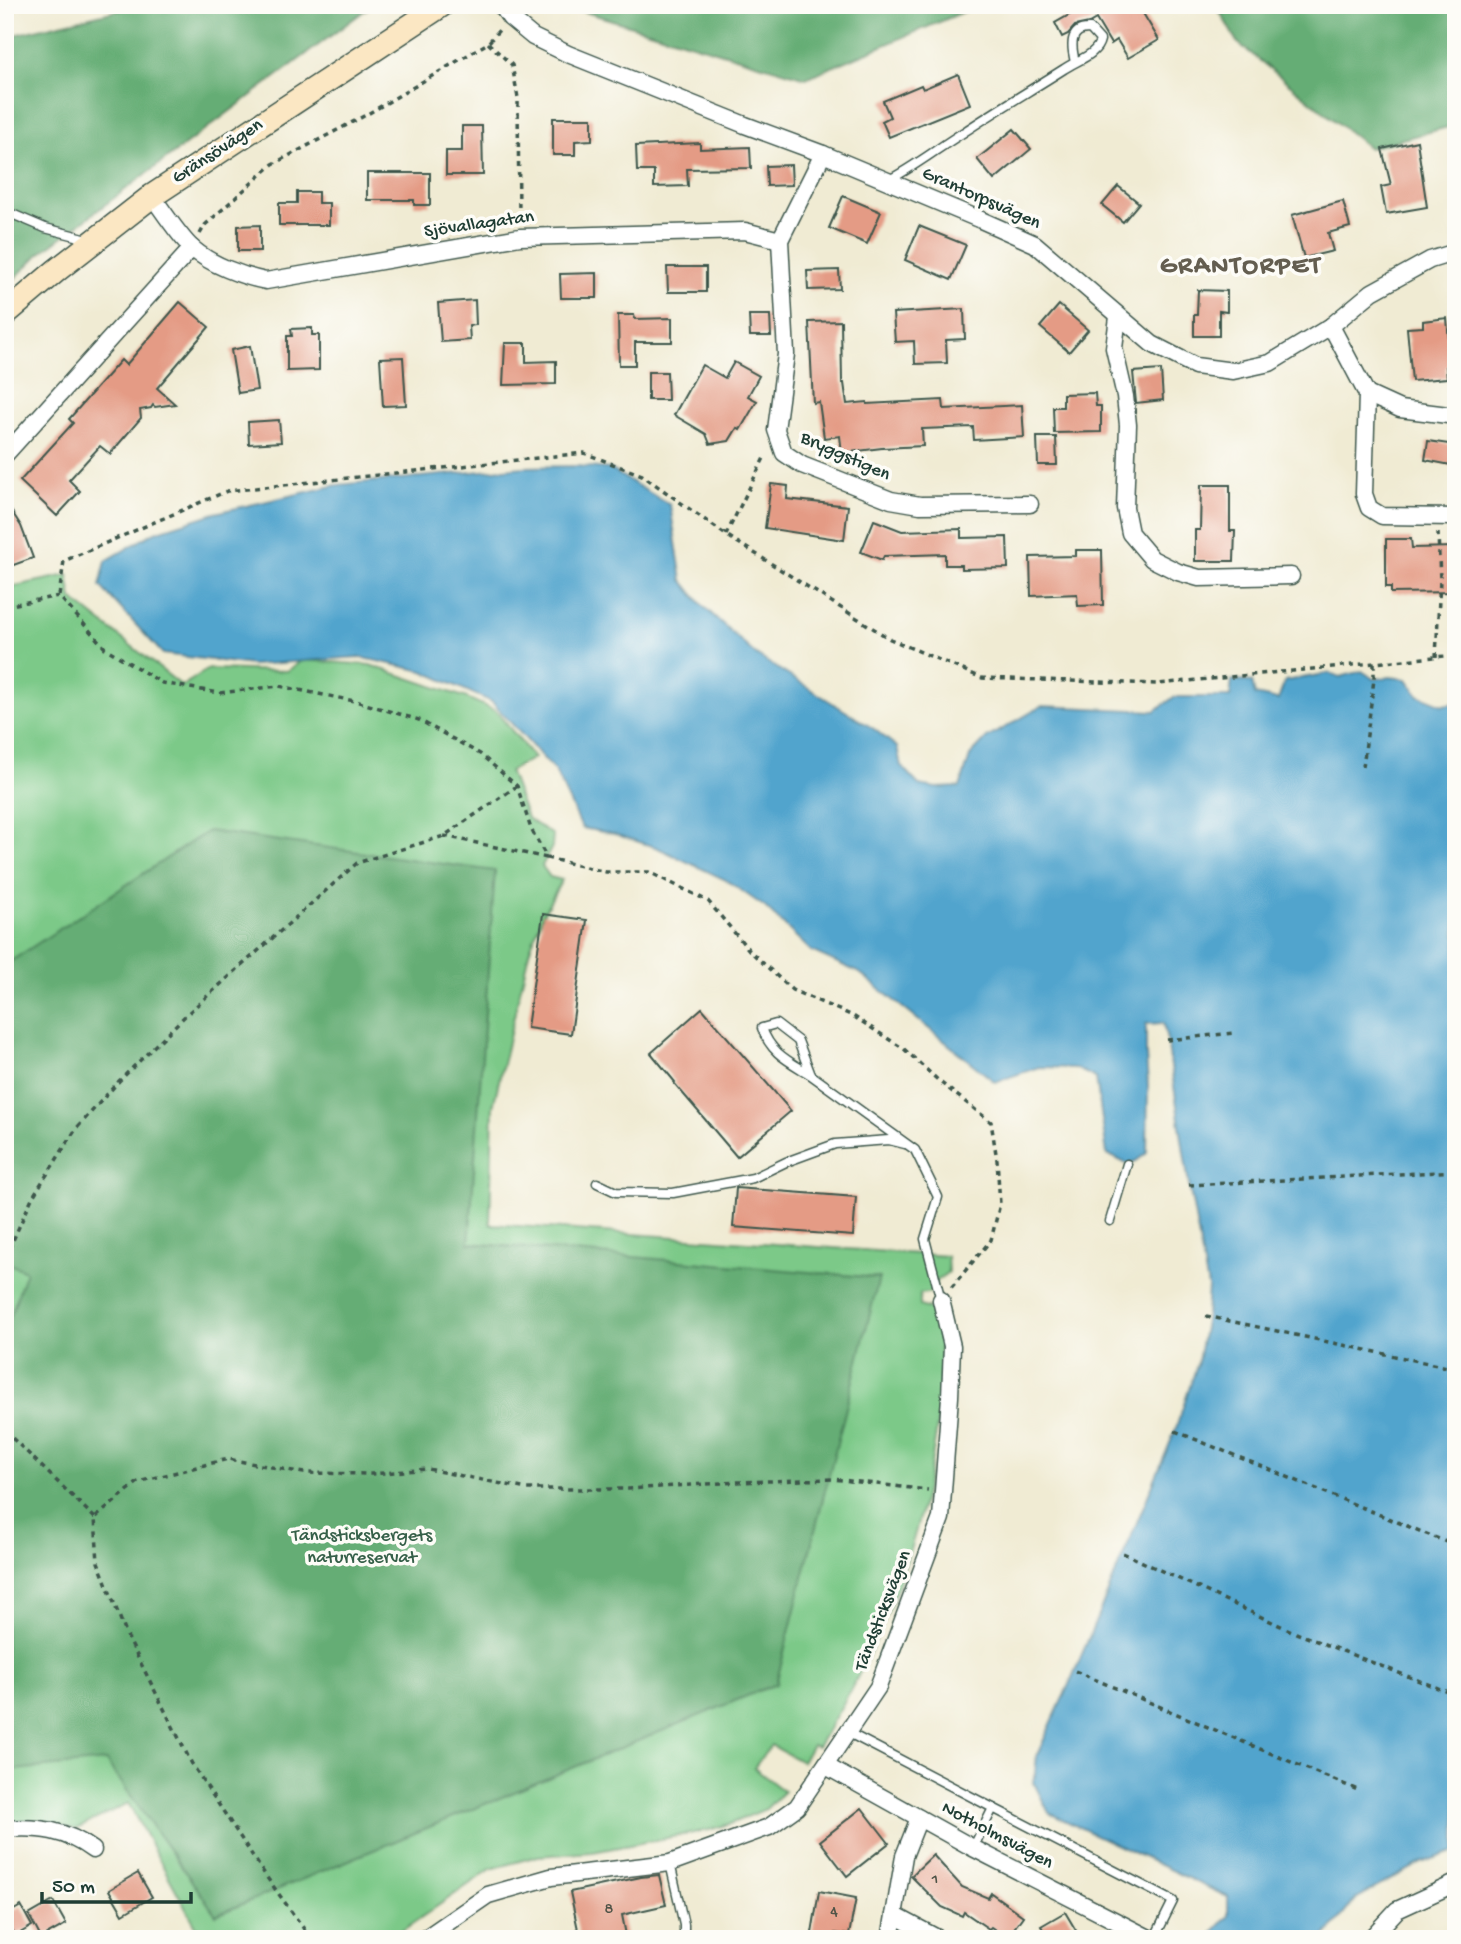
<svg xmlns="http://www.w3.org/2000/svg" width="1461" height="1944" viewBox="0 0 1461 1944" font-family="'Gochi Hand',sans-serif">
<rect width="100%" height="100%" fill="#fdfcf7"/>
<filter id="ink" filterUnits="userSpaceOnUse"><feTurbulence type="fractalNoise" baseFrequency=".0143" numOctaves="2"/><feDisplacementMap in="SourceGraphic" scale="14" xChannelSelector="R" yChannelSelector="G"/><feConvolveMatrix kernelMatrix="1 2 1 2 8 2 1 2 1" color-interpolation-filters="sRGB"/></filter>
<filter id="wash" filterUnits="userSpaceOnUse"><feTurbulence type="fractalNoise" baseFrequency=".00686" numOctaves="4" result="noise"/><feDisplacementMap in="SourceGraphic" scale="28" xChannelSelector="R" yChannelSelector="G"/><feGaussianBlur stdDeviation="1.57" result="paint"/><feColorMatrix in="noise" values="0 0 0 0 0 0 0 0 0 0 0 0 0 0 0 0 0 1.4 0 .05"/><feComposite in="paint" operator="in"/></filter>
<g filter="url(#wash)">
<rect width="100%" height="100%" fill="#f0ebd3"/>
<path fill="#7cc988" stroke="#4e835e" stroke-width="2" d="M68,575L72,599L182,686L208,669L287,671L303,660L370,665L467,698L496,711L534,758L509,771L527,818L553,835L552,847L542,866L550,877L562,880L543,914L529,952L493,1107L490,1224L947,1256L948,1272L937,1281L933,1292L920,1294V1306L933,1310L938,1314C939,1335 941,1357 941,1378C941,1402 937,1428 933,1452C915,1562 876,1654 817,1747L812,1745L802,1762L771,1745L754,1768L784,1791L766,1809L732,1823L709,1830L593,1852L538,1856L491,1869L390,1939H203L128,1803L75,1830C52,1822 29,1822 5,1822V588Z"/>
<g fill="#65ad74" stroke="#427554" stroke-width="2">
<polygon points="141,5 372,5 38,255 5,288 5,37"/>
<polygon points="580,5 980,5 806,78 575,9"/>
<polygon points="1216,5 1456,5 1456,125 1369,148 1237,42"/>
<polygon points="208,831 495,871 469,1243 879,1278 776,1684 216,1915 106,1761 5,1771 5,1332 26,1271 5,1262 5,965"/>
</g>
<polygon fill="#51a4cd" stroke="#387080" stroke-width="2" points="576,466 610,469 670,505 682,580 703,606 756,655 874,729 897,747 901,766 919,785 936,788 960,787 970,756 987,738 1042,706 1155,711 1174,697 1230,697 1232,680 1252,682 1255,695 1278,700 1285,681 1330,673 1340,677 1362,671 1374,679 1389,677 1407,679 1418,695 1443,705 1456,703 1456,1851 1421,1863 1357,1898 1323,1939 1213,1939 1212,1934 1228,1916 1228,1897 1049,1813 1034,1783 1037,1755 1075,1671 1175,1431 1198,1362 1206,1316 1208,1287 1189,1185 1167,1040 1163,1023 1146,1024 1146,1055 1148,1086 1147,1153 1136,1161 1127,1164 1107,1154 1096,1078 1075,1068 1039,1067 995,1082 860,973 811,951 765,907 726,880 658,848 614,834 582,828 555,771 492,702 423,671 359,657 252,665 163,654 100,586 106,561 155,532 215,513 337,485 524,467"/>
<g id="blocks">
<g fill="#e49b85">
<polygon points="1087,5 1093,5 1097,13 1111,5 1138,5 1159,40 1128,58 1117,40 1111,44 1096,19 1089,23 1075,26 1068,34 1062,37 1055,23"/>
<polygon points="958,74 970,104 889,137 882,121 890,117 883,101 921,85 923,89"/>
<polygon points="553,118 592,118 592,140 575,141 575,155 553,155"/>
<polygon points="462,126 482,126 483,175 446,175 446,151 462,151"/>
<polygon points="1014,129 1031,149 994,180 977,159"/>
<polygon points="1417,141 1427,207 1386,214 1381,187 1391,185 1382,149"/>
<polygon points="700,143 700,149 750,147 751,168 687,169 688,186 654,187 654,171 637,171 636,146"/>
<polygon points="791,165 792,185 767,186 766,166"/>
<polygon points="367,173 430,173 430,205 414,205 414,200 367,200"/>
<polygon points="1118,186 1139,203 1123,222 1102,205"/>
<polygon points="297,192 318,192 318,203 329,203 329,225 279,225 279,203 297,203"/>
<polygon points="843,196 881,212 867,244 829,228"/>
<polygon points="1343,201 1350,227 1328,233 1333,251 1304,258 1292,215"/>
<polygon points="260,225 260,251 238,251 238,226"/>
<polygon points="919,226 966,245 951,280 905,260"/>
<polygon points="667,267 706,267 706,292 668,292"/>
<polygon points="839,270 840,289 808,290 807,271"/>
<polygon points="597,273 597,298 561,298 560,274"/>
<polygon points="1198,290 1227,291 1227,312 1219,311 1219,336 1194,336 1194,315 1197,315"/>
<polygon points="475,300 476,325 469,326 470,340 441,342 438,303"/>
<polygon points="180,302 209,327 157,388 175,404 155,407 153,405 151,408 140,410 141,418 110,454 100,446 69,480 80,491 57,516 20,481 73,423 69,419 121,360 126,365"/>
<polygon points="1059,305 1088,330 1069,352 1040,327"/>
<polygon points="964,309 965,339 946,340 947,363 915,364 914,341 895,342 893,313"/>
<polygon points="618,315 634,315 635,319 672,318 672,342 635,342 635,365 619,365"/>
<polygon points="749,315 770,315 771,336 750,336"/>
<polygon points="1447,318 1451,366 1446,367 1447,378 1412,381 1407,328 1423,327 1423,321"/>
<polygon points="841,321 842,383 844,383 847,404 867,402 867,404 943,400 944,409 1022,405 1024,437 974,440 973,427 922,429 923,446 882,448 842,453 840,436 824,438 819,402 813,403 809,322"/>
<polygon points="312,328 312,335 319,335 319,370 287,371 287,336 292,336 291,329"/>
<polygon points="505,343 526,343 526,362 556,361 556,384 503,385"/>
<polygon points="250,346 257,390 238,393 231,350"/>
<polygon points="403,357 406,405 383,406 380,358"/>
<polygon points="734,362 759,376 748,396 757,401 740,430 737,428 729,441 710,444 706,434 674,415 702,365 725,378"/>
<polygon points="1161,370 1163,400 1136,403 1133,372"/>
<polygon points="648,372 667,372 668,400 648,400"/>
<polygon points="1095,393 1096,406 1101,406 1101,432 1054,433 1053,407 1063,407 1063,394"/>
<polygon points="279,420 281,442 249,444 248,422"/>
<polygon points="1037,437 1056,437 1057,465 1038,465"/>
<polygon points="1428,441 1456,445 1456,466 1425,460"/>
<polygon points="771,484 788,486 787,499 848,506 844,540 765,528"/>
<polygon points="1201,485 1230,485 1230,531 1235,531 1234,561 1195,561 1195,530 1200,530"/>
<polygon points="5,501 21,526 33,558 5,568"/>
<polygon points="874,520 902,531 961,529 961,538 1007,537 1008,568 962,569 962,565 945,565 945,554 884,556 882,560 861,552"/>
<polygon points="1386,539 1411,539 1412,548 1456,547 1456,592 1391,593 1391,587 1386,587"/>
<polygon points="1076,550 1102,550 1103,605 1078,606 1077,594 1031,596 1030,557 1076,556"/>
<polygon points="543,914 587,920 571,1034 527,1028"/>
<polygon points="702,1008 791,1111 737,1157 674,1083 675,1082 651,1053"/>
<polygon points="736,1188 856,1197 853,1236 733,1227"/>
<polygon points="862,1808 889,1843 847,1876 820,1841"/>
<polygon points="933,1855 962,1887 988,1898 991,1893 1023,1916 1007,1938 991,1927 989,1929 964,1912 962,1916 942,1907 911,1876"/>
<polygon points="138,1873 152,1897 123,1914 109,1890"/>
<polygon points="659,1875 666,1905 622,1915 626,1935 609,1939 580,1939 570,1892 641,1877"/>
<polygon points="819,1891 856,1898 849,1935 835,1933 833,1939 811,1939"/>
<polygon points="53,1901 66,1924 41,1938 29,1915"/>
<polygon points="21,1906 32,1926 15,1936 5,1920 5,1915"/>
<polygon points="1065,1912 1081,1939 1049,1939 1041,1926"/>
</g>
</g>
</g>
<g filter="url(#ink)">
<use href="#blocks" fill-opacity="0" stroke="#3e574c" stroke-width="2"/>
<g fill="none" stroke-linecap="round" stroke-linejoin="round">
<g stroke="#3e574c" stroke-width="11">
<g id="lane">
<path d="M887,181C914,167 938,148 964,132C997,110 1031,90 1064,69C1077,60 1097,55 1100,40L1090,29C1069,28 1071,46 1075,62"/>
<polyline points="5,211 45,228 88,239"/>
<path d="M811,1075C789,1061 771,1054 762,1028L776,1024L798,1041L811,1075L915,1150L938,1197L925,1239L941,1300"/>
<polyline points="597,1183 616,1192 673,1193 753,1178 786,1162 835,1144 889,1140 905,1144"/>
<polyline points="1110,1221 1127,1164"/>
<polyline points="847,1732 993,1808"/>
<polyline points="973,1848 993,1808 1173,1901 1154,1939"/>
<polyline points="670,1863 684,1925 684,1939"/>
</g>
</g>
<g stroke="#3e574c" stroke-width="19">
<g id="street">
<polyline points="501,5 510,18 533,37 568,54 745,125 823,154 981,220 1035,244 1152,344 1195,366 1233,371 1270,363 1331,326 1372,292 1430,260 1456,252"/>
<polyline points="823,154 780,240 786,354 776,430 784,453 802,465 891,500 920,505 1030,504"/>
<path d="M152,196C163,211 179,236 192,248C211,265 242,276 266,281L520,237L745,231L780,240"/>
<polyline points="1118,317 1114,348 1125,396 1128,425 1125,508 1130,533 1152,559 1178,572 1199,578 1291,576"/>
<polyline points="1331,326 1367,394 1364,494 1369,508 1382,516 1456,517"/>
<polyline points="1367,394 1400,409 1456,416"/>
<polyline points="5,455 192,248"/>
<polyline points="826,1766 973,1848 1151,1939"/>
<path d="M5,1829C39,1826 66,1830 93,1850"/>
<polyline points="894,1915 939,1939"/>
<polyline points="424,1939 488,1895 551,1877 670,1863 769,1827 797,1807 878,1687 941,1518 950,1397 952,1346 941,1300"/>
<polyline points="890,1939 904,1856 919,1818"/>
<polyline points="1370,1939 1397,1910 1456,1883"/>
</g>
</g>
<g stroke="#3e574c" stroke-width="26">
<polyline id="secondary" points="5,314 57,270 152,196 442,5"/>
</g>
<g stroke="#3e574c" stroke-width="3.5" stroke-dasharray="5 5" stroke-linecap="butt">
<polyline points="488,43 512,65 518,98 519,220"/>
<polyline points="200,234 205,225 273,164 366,115 488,43 500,29"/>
<polyline points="726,535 765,456"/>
<polyline points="59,596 64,561 227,491 584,453 642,475 726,535 890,639 982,678 1158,684 1456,655"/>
<polyline points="5,606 59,596 105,648 162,683 219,693 279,686 359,702 419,720 480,754 517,786 531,829 547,858 606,872 649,872 708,901 749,950 792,990 853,1016 904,1049 940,1082 991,1122 997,1160 1000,1204 991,1240 950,1289"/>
<polyline points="1436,657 1440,580 1438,533"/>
<polyline points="1363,767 1374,679 1374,663"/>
<polyline points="444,836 547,858"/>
<polyline points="1167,1040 1234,1033"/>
<polyline points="1189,1185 1456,1171"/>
<polyline points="5,1258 32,1198 76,1129 119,1081 186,1015 357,863 444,836 517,786"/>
<polyline points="1206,1316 1456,1369"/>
<polyline points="5,1431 95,1518"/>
<polyline points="1175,1431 1456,1546"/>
<polyline points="1123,1553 1296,1633 1456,1695"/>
<polyline points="1075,1671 1360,1791"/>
<polyline points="308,1939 309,1936 268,1879 192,1764 127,1636 98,1562 95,1518 138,1482 228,1459 304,1473 372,1474 428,1469 527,1489 628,1489 738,1482 833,1479 928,1490"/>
</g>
<use href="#lane" stroke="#fff" stroke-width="8"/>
<use href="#street" stroke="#fff" stroke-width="16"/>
<use href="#secondary" stroke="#fbe7c3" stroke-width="23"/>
</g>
</g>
<g text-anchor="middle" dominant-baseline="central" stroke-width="7" stroke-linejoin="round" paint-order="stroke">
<g font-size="16" fill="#505448">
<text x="935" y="1880">1</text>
<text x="609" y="1910">8</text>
<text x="834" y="1913">4</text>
</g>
<g font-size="19" fill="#1f3d34" stroke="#fdfcf7">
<text transform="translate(218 152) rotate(-33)">Gränsövägen</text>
<text transform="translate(981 199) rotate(24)">Grantorpsvägen</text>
<text transform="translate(479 225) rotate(-8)">Sjövallagatan</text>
<text transform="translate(845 457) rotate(24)">Bryggstigen</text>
<text transform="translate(884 1611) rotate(-69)">Tändsticksvägen</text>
<text transform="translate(997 1836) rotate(28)">Notholmsvägen</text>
</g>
<g font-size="19" fill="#366049" stroke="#fdfcf7">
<text x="362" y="1536">Tändsticksbergets<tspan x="362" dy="22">naturreservat</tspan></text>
</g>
<g font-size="26" font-weight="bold" letter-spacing="2" fill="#645e50" stroke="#fdfcf7">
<text x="1241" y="267">GRANTORPET</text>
</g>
</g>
<rect width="1461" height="1944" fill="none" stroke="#fdfcf7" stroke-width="28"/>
<path d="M42 1892v10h149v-10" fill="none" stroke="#1f3d34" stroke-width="3.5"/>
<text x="52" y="1892" font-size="21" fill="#1f3d34" stroke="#fdfcf7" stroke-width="5" paint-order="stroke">50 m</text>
</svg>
